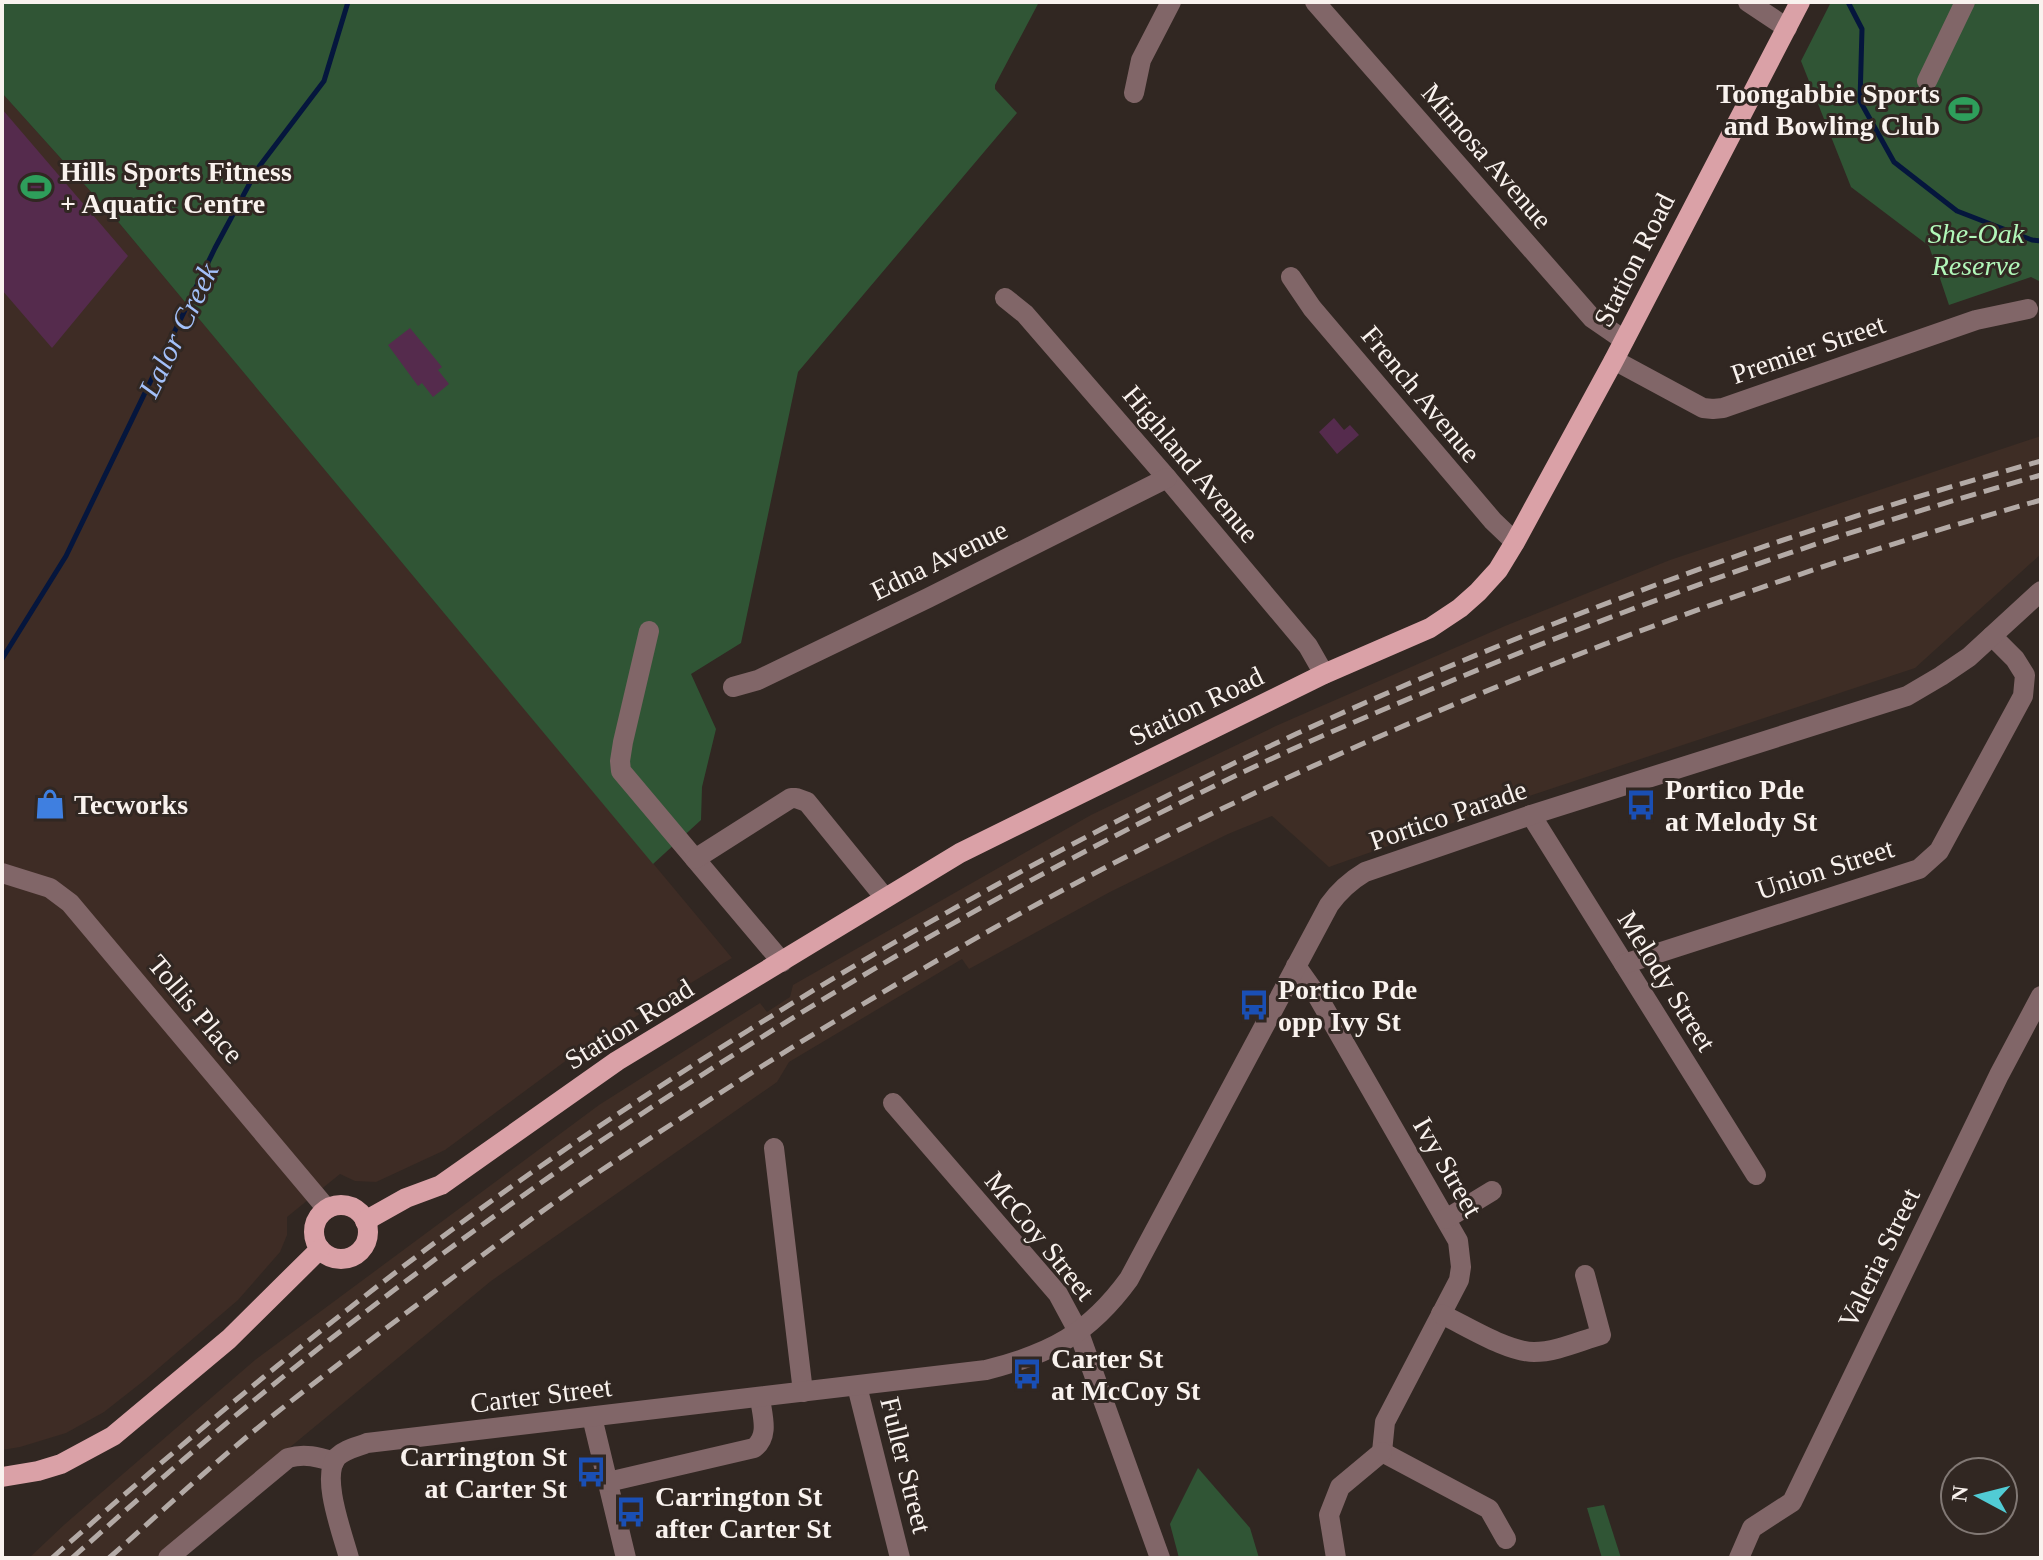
<svg xmlns="http://www.w3.org/2000/svg" width="2043" height="1560" viewBox="0 0 2043 1560" font-family="'Times New Roman',serif">
<rect width="100%" height="100%" fill="#312722"/>
<polygon fill="#3e2d25" points="2041,436 2041,554 1915,668 1520,799 1329,867 1272,816 1228,834 1110,892 969,969 962,959 789,1062 777,1082 491,1281 156,1558 29,1558 65,1524 255,1360 599,1105 760,1003 767,1012 790,997 793,985 1091,815 1278,725 1505,626 1670,560"/>
<polygon fill="#3e2c25" points="2,93 120,224 732,958 579,1051 445,1150 376,1182 355,1181 340,1174 287,1217 287,1235 280,1252 238,1300 146,1379 104,1412 66,1433 20,1447 2,1450"/>
<g fill="#305535">
<polygon points="2,2 1039,2 995,85 995,89 1017,113 798,372 741,643 691,674 716,729 702,787 701,820 653,864 120,224 2,93"/>
<polygon points="1831,2 2041,2 2041,282 2031,277 1949,305 1929,246 1851,187 1801,61"/>
<polygon points="1198,1468 1250,1528 1259,1558 1179,1558 1170,1524"/>
<polygon points="1604,1505 1621,1558 1602,1558 1587,1508"/>
</g>
<g fill="none" stroke-linecap="round" stroke-linejoin="round">
<g stroke="#05163d" stroke-width="5">
<polyline points="1848,2 1862,29 1860,101 1894,162 1957,211 2032,240 2041,241"/>
<polyline points="2,659 66,556 215,248 258,168 324,81 348,2"/>
</g>
</g>
<g fill="#552b4d">
<polygon points="2,109 128,256 52,348 2,290"/>
<polygon points="410,328 442,367 438,370 449,384 433,397 422,383 418,386 388,345"/>
<polygon points="1334,418 1344,430 1350,425 1359,435 1337,454 1319,432"/>
</g>
<g fill="none" stroke-linecap="round" stroke-linejoin="round">
<g stroke="#816668" stroke-width="20">
<polyline points="1315,2 1592,318 1624,340"/>
<polyline points="1748,2 1787,28"/>
<polyline points="1927,81 1965,2"/>
<polyline points="1134,93 1141,60 1171,2"/>
<polyline points="1291,277 1312,308 1493,521 1515,542"/>
<polyline points="1005,298 1025,314 1167,478 1308,646 1324,674"/>
<polyline points="1614,360 1703,408 1713,409 1723,408 1976,320 2028,309"/>
<polyline points="649,631 623,742 620,761 621,771 782,962"/>
<polyline points="733,687 758,680 928,598 1167,478"/>
<polyline points="1531,815 1756,1175"/>
<polyline points="695,859 791,798 796,798 807,802 885,898"/>
<polyline points="2,873 50,888 70,903 327,1209"/>
<polyline points="1624,964 1919,869 1939,851 2023,696 2025,675 2015,659 1992,636"/>
<polyline points="1296,966 1318,997 1458,1241 1461,1267 1459,1280 1385,1422 1382,1452"/>
<polyline points="893,1103 1058,1294 1079,1333 1160,1558"/>
<polyline points="774,1148 803,1392"/>
<polyline points="1446,1219 1492,1191"/>
<path d="M1441,1314C1467,1326 1507,1352 1534,1352C1556,1352 1580,1341 1601,1335L1585,1275"/>
<polyline points="857,1386 900,1558"/>
<polyline points="592,1417 626,1558"/>
<polyline points="1382,1452 1489,1509 1506,1539"/>
<path d="M608,1482L754,1448C770,1436 762,1415 760,1398"/>
<path d="M168,1558L288,1458C305,1453 318,1457 334,1462"/>
<path d="M349,1558C343,1535 320,1476 337,1457C345,1449 357,1447 367,1443L986,1370C1050,1354 1089,1334 1129,1279L1329,905C1339,891 1350,881 1365,872L1531,815L1907,696L1941,676L1969,657L2041,591"/>
<polyline points="1336,1558 1329,1515 1340,1487 1382,1452"/>
<polyline points="1739,1558 1752,1528 1792,1502 1999,1075 2041,996"/>
</g>
<g stroke="#daa1a7" stroke-width="20">
<circle cx="341" cy="1232" r="27"/>
<polyline points="365,1221 406,1198 441,1185 617,1061 960,853 1324,674 1430,628 1460,608 1478,592 1498,570 1515,542 1614,360 1800,2"/>
<polyline points="2,1477 38,1471 61,1464 113,1436 229,1339 320,1249"/>
</g>
<g stroke="#b3aaa6" stroke-width="5" stroke-dasharray="16 8" stroke-linecap="butt">
<path d="M52,1558C173,1451 296,1347 425,1250C529,1171 638,1099 749,1030C1150,779 1585,587 2041,461"/>
<path d="M72,1558C109,1525 146,1492 183,1460C304,1356 432,1259 562,1168C627,1122 695,1079 762,1037C917,940 1077,852 1241,773C1306,742 1373,714 1439,686C1636,603 1836,533 2041,475"/>
<path d="M109,1558C140,1531 170,1503 201,1476C262,1422 328,1372 393,1323C455,1276 517,1228 581,1184C640,1144 700,1106 759,1068C920,967 1085,873 1257,792C1510,673 1772,576 2041,500"/>
</g>
</g>
<defs>
<g id="stadium-bare" transform="scale(2.4)"><path d="M0-5a6.5 5 0 1 0 0 10a6.5 5 0 1 0 0-10ZM-3.5-1.8h7v3.6h-7Z" fill="#2e9e5b" stroke="#312722" stroke-width="2.5" paint-order="stroke"/></g>
<g id="shop-bare" transform="scale(2.4)"><path d="M-5-2.5h2.3a2.7 3.5 0 0 1 5.4 0H5L5.5 6h-11ZM-1.5-2.5h3a1.5 2.3 0 0 0-3 0Z" fill="#3f7fe0" stroke="#312722" stroke-width="2.5" paint-order="stroke"/></g>
<g id="bus-bare" transform="scale(2.4)"><path d="M-5-6H5V4H4V6H2V4H-2V6H-4V4H-5ZM-3.5-4V0h7V-4ZM-3.5 1.2v1.5H-2V1.2ZM2 1.2v1.5H3.5V1.2Z" fill="#1a4fb4" stroke="#312722" stroke-width="2.5" paint-order="stroke"/></g>
</defs>
<g fill-rule="evenodd">
<use href="#stadium-bare" x="1964" y="109"/>
<use href="#stadium-bare" x="36" y="187"/>
<use href="#shop-bare" x="50" y="804"/>
<use href="#bus-bare" x="1641" y="805"/>
<use href="#bus-bare" x="1254" y="1005"/>
<use href="#bus-bare" x="1027" y="1374"/>
<use href="#bus-bare" x="591" y="1472"/>
<use href="#bus-bare" x="631" y="1512"/>
</g>
<g text-anchor="middle" dominant-baseline="central" stroke-width="6" stroke-linejoin="round" paint-order="stroke">
<g font-size="28" font-weight="bold" fill="#f9f2ee" stroke="#312722" text-anchor="start">
<text x="1940" y="93" text-anchor="end">Toongabbie Sports<tspan x="1940" dy="32">and Bowling Club</tspan></text>
<text x="60" y="171">Hills Sports Fitness<tspan x="60" dy="32">+ Aquatic Centre</tspan></text>
<text x="1665" y="789">Portico Pde<tspan x="1665" dy="32">at Melody St</tspan></text>
<text x="74" y="804">Tecworks</text>
<text x="1278" y="989">Portico Pde<tspan x="1278" dy="32">opp Ivy St</tspan></text>
<text x="1051" y="1358">Carter St<tspan x="1051" dy="32">at McCoy St</tspan></text>
<text x="567" y="1456" text-anchor="end">Carrington St<tspan x="567" dy="32">at Carter St</tspan></text>
<text x="655" y="1496">Carrington St<tspan x="655" dy="32">after Carter St</tspan></text>
</g>
<g font-size="28" fill="#f9f2ee" stroke="#312722">
<text transform="translate(1487 156) rotate(49)">Mimosa Avenue</text>
<text transform="translate(1634 260) rotate(-63)">Station Road</text>
<text transform="translate(1808 349) rotate(-19)">Premier Street</text>
<text transform="translate(1421 394) rotate(50)">French Avenue</text>
<text transform="translate(1191 464) rotate(50)">Highland Avenue</text>
<text transform="translate(939 560) rotate(-26)">Edna Avenue</text>
<text transform="translate(1196 706) rotate(-26)">Station Road</text>
<text transform="translate(1448 815) rotate(-19)">Portico Parade</text>
<text transform="translate(1825 869) rotate(-18)">Union Street</text>
<text transform="translate(1667 981) rotate(58)">Melody Street</text>
<text transform="translate(196 1009) rotate(50)">Tollis Place</text>
<text transform="translate(629 1024) rotate(-32)">Station Road</text>
<text transform="translate(1448 1167) rotate(60)">Ivy Street</text>
<text transform="translate(1040 1236) rotate(51)">McCoy Street</text>
<text transform="translate(1879 1258) rotate(-64)">Valeria Street</text>
<text transform="translate(541 1395) rotate(-7)">Carter Street</text>
<text transform="translate(906 1465) rotate(76)">Fuller Street</text>
</g>
<g font-size="28" font-style="italic" fill="#b1f7b9" stroke="#312722">
<text x="1976" y="233">She-Oak<tspan x="1976" dy="32">Reserve</tspan></text>
</g>
<g font-size="30" font-style="italic" fill="#a3c0f9" stroke="#312722">
<text transform="translate(178 330) rotate(-64)">Lalor Creek</text>
</g>
</g>
<rect width="2043" height="1560" fill="none" stroke="#f9f2ee" stroke-width="8"/>
<g transform="translate(1979 1496) rotate(277)"><circle r="38" fill="#312722" stroke="#817874" stroke-width="2"/>
<path d="M0-6L14 30L0 20L-14 30Z" fill="#51ccd5"/>
<text y="-12" font-size="22" font-weight="bold" text-anchor="middle" fill="#f9f2ee">N</text>
</g>
</svg>
